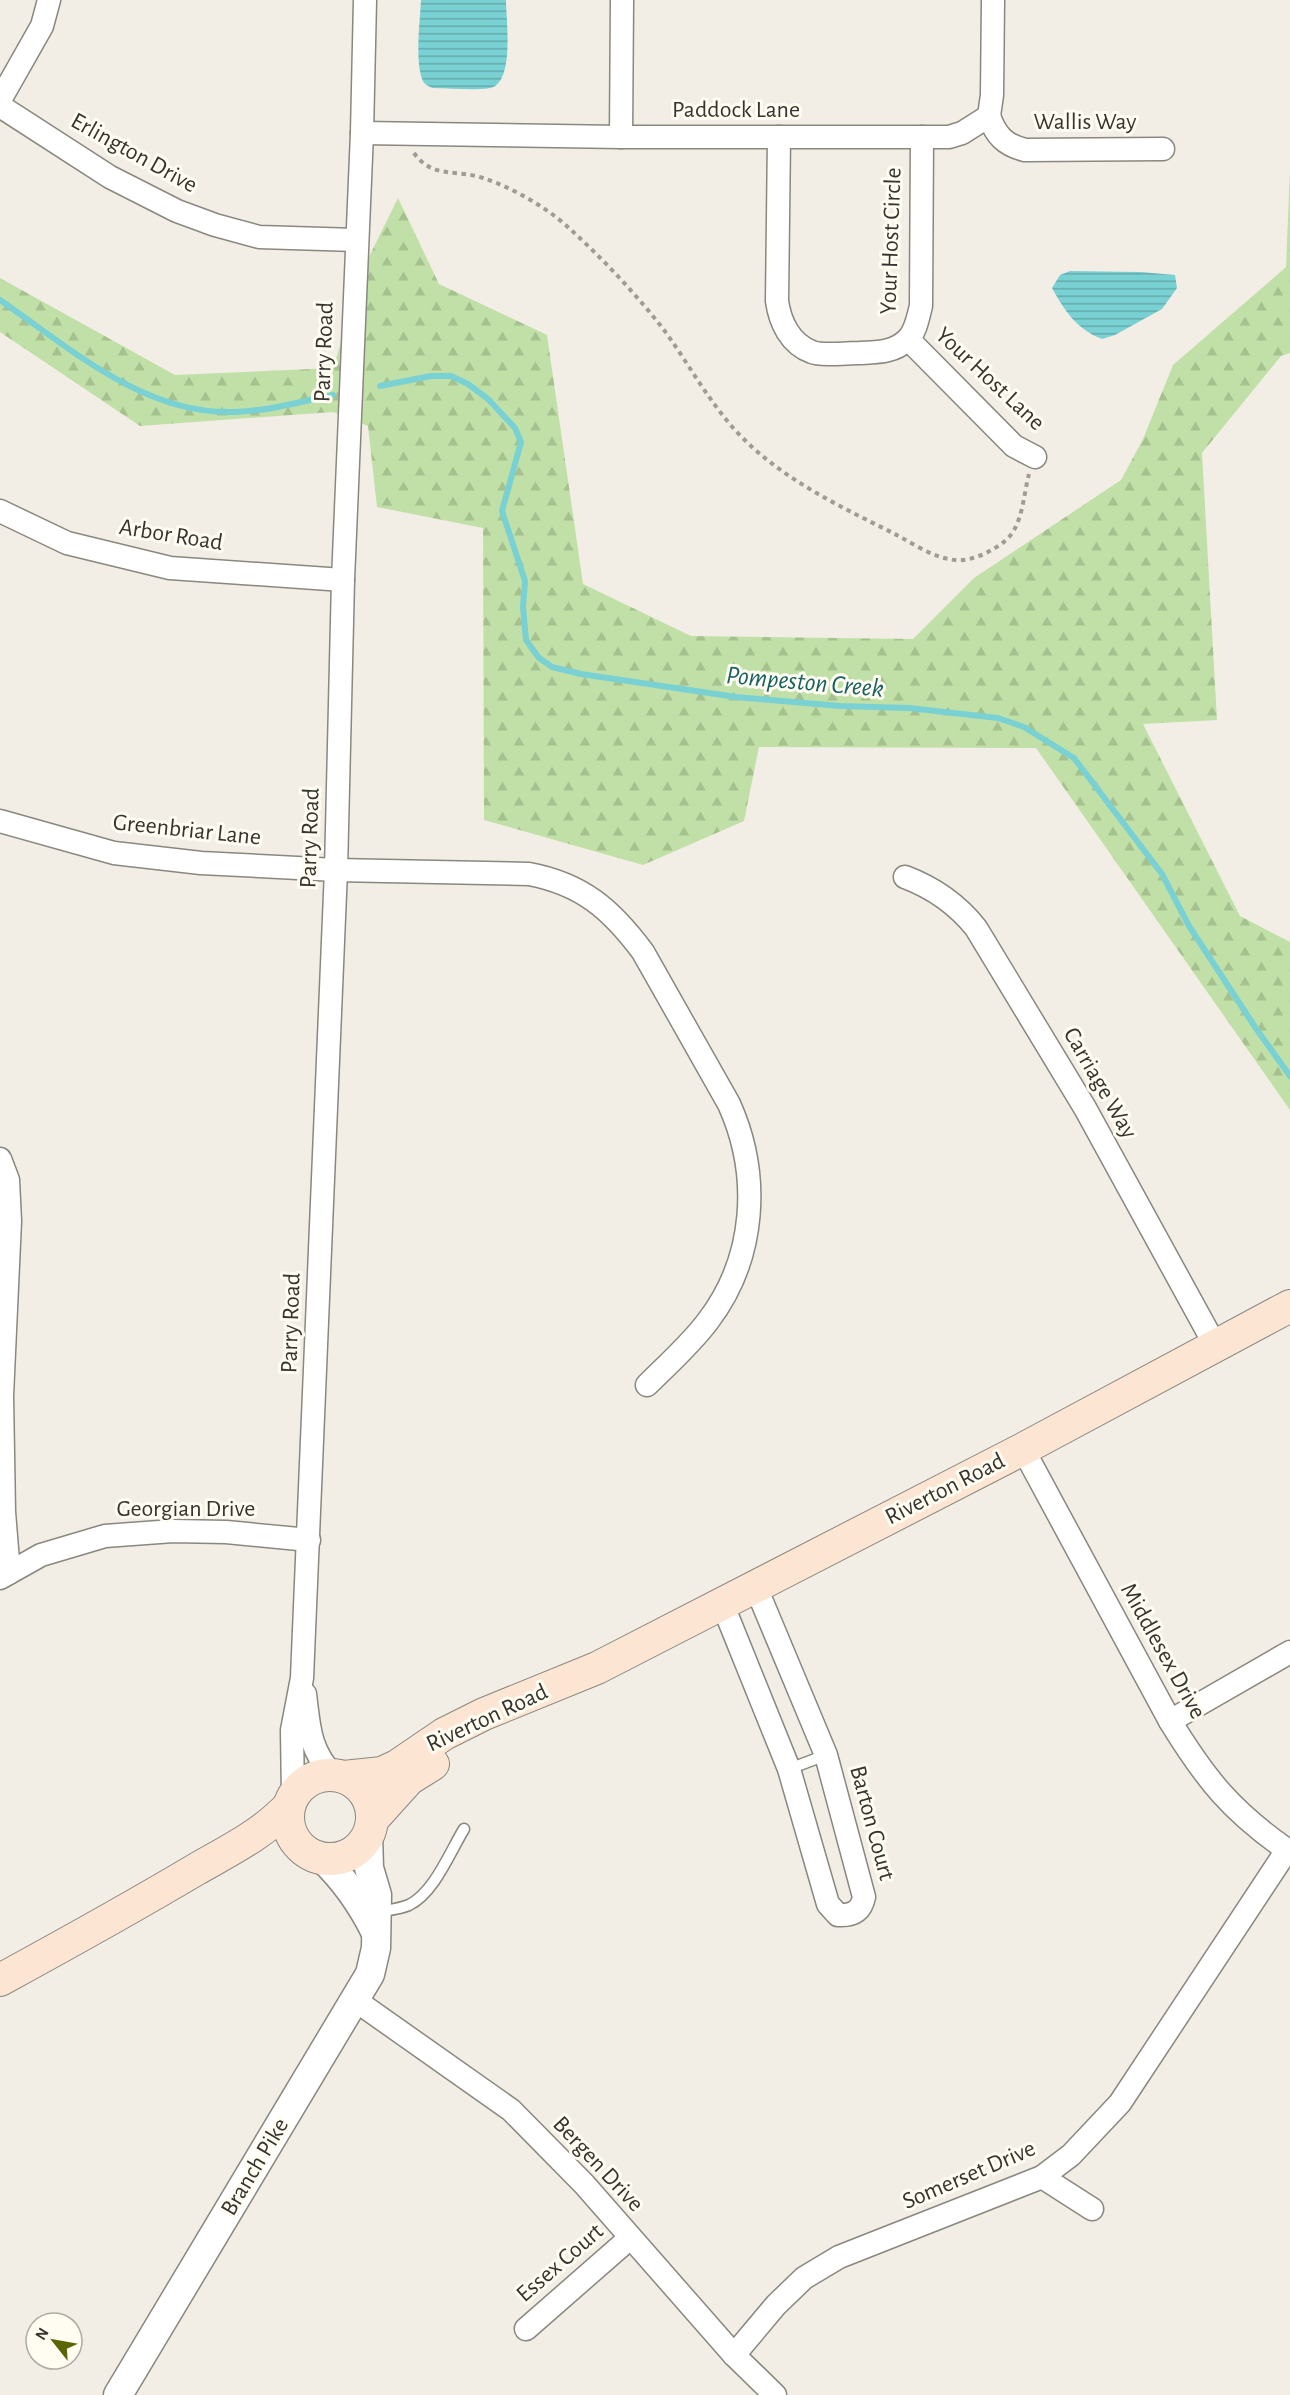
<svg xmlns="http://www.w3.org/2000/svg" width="1290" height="2395" viewBox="0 0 1290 2395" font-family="'Alegreya Sans',sans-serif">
<defs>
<pattern id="forest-firs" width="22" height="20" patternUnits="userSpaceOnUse" patternTransform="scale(1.5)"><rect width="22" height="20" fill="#c1e0a7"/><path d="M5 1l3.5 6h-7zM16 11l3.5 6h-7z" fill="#a6c190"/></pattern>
<pattern id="water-rules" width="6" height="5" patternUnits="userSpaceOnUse" patternTransform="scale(1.5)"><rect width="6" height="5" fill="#79d1d3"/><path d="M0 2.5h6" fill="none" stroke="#64aaac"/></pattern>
</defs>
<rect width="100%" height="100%" fill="#f2eee5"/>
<polygon fill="url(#forest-firs)" points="1290,169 1290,353 1281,356 1202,453 1217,720 1143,724 1240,916 1290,942 1290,1110 1036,748 759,747 744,821 643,865 484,820 483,528 377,507 368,426 333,412 140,426 0,332 0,278 175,375 333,368 367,261 398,198 439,284 547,335 583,584 691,636 913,639 974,578 1121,480 1143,439 1173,365 1286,267"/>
<g fill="url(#water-rules)">
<path d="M421,0H506C506,19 515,83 490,88C472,91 451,88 433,88C427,86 424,84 422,79C415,58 420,22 421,0Z"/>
<path d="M1070,271L1141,272L1175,275L1177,288L1162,309L1115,335L1102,339C1076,329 1065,311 1052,288L1060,275Z"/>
</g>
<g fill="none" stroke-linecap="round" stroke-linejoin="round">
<g stroke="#79d1d3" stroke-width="6">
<path d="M0,300C70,348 144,415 234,412C268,411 300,402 333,395"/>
<polyline points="380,386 431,376 451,376 468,384 488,399 515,428 521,442 502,511 525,581 523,607 526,640 539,658 552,667 581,674 736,697 840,706 909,708 998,718 1024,727 1074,758 1162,874 1189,926 1255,1027 1290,1076"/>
</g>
<g stroke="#8a877f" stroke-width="13">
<g id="service">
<polyline points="789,1769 826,1755"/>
<path d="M377,1912C388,1910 400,1909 409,1905C434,1893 450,1852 464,1829"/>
</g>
</g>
<g stroke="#8a877f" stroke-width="25">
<g id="minor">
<polyline points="0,100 42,26 49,0"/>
<polyline points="0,106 110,177 177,211 215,225 259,237 356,240"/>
<path d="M989,116C996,136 1005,145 1025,150L1163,149"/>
<polyline points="362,133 621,137 949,137 962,133 989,116 992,95 993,0"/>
<polyline points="621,137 622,0"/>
<path d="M779,137L777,301C780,322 790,344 812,352C822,356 847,353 859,353C876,352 893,353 907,340C916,332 918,317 921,306L922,137"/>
<polyline points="908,339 1014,446 1035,457"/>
<polyline points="0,511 67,543 170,568 343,580"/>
<path d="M0,821L114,853L201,863L336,870L529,874C582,884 611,909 643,952L729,1104C761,1175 756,1258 708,1321C690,1345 668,1364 647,1385"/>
<path d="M905,877C934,888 957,904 976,928L1085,1108L1215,1345"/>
<polyline points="0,1159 8,1180 10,1221 2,1396 4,1512 9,1573"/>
<path d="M1023,1449L1170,1721C1206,1780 1232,1812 1290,1852"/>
<polyline points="0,1578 41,1555 105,1536 173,1531 226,1532 309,1540"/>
<path d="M722,1603L789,1769L828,1904L838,1915C853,1916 861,1911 864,1897L826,1755L755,1585"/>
<path d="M305,1694C309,1726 309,1750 333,1775"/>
<polyline points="1170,1721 1290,1652"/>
<polyline points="293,1797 292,1730 302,1678 336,870 343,580 362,133 365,0"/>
<polyline points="355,2000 511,2110 584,2184 734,2355 775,2395"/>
<polyline points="1042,2177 1092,2209"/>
<polyline points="526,2329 630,2238"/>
<polyline points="734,2355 776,2305 804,2278 839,2257 1042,2177 1071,2155 1120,2103 1287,1850"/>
</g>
</g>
<g stroke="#8a877f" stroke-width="31">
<g id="tertiary">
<path d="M322,1858C345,1880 361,1903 375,1931"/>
<polyline points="118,2395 370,1974 376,1948 377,1895 369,1868 368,1835"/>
</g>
</g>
<g stroke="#8a877f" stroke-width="34">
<g id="secondary">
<circle cx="330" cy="1817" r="42"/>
<polyline points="344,1777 382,1773 397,1766 444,1734 484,1714 597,1668 1023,1449 1290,1306"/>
<polyline points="372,1820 409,1779 433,1764"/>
<path d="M0,1980C66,1944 131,1908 195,1870C228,1851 263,1834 289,1806"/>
</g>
</g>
<path stroke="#9f9c95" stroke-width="4" stroke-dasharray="4.5 4.5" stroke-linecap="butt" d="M414,153C432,179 457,169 483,178C513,188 546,207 569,228C603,259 636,294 664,330C688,363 708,400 735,430C778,477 837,505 893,533C912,543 933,558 955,560C971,562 993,551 1005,541C1023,526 1023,496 1029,474"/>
<use href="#service" stroke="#fff" stroke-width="10"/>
<use href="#minor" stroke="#fff" stroke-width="22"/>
<use href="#tertiary" stroke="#fff" stroke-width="28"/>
<use href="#secondary" stroke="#fce6d3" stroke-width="32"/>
</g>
<g text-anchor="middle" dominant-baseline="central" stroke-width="6" stroke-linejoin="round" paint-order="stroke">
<g font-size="24" fill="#353430" stroke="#fffcf2">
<text x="736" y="110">Paddock Lane</text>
<text x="1085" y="122">Wallis Way</text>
<text transform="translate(134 153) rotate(29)">Erlington Drive</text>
<text transform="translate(891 241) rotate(-88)">Your Host Circle</text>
<text transform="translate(324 352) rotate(-88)">Parry Road</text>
<text transform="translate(990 379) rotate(43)">Your Host Lane</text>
<text transform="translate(171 535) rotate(9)">Arbor Road</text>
<text transform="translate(187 830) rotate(6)">Greenbriar Lane</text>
<text transform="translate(310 838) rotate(-88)">Parry Road</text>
<text transform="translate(1100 1083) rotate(60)">Carriage Way</text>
<text transform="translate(291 1323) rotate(-88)">Parry Road</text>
<text transform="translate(945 1489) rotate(-27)">Riverton Road</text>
<text x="186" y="1509">Georgian Drive</text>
<text transform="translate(1163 1651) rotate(61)">Middlesex Drive</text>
<text transform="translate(487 1718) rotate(-25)">Riverton Road</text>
<text transform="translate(872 1823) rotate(75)">Barton Court</text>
<text transform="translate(598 2164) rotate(47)">Bergen Drive</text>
<text transform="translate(255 2167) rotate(-59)">Branch Pike</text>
<text transform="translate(969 2175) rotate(-23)">Somerset Drive</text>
<text transform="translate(560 2263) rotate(-41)">Essex Court</text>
</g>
<g font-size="26" font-style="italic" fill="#186163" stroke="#fffcf2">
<text transform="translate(805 682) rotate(5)">Pompeston Creek</text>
</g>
</g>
<g transform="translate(54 2341) rotate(301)"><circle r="28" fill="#fffcf2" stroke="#aeaca4" stroke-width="1.5"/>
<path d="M0-4.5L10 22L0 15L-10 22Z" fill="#596405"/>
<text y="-9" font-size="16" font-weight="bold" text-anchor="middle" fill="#353430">N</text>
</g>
</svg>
